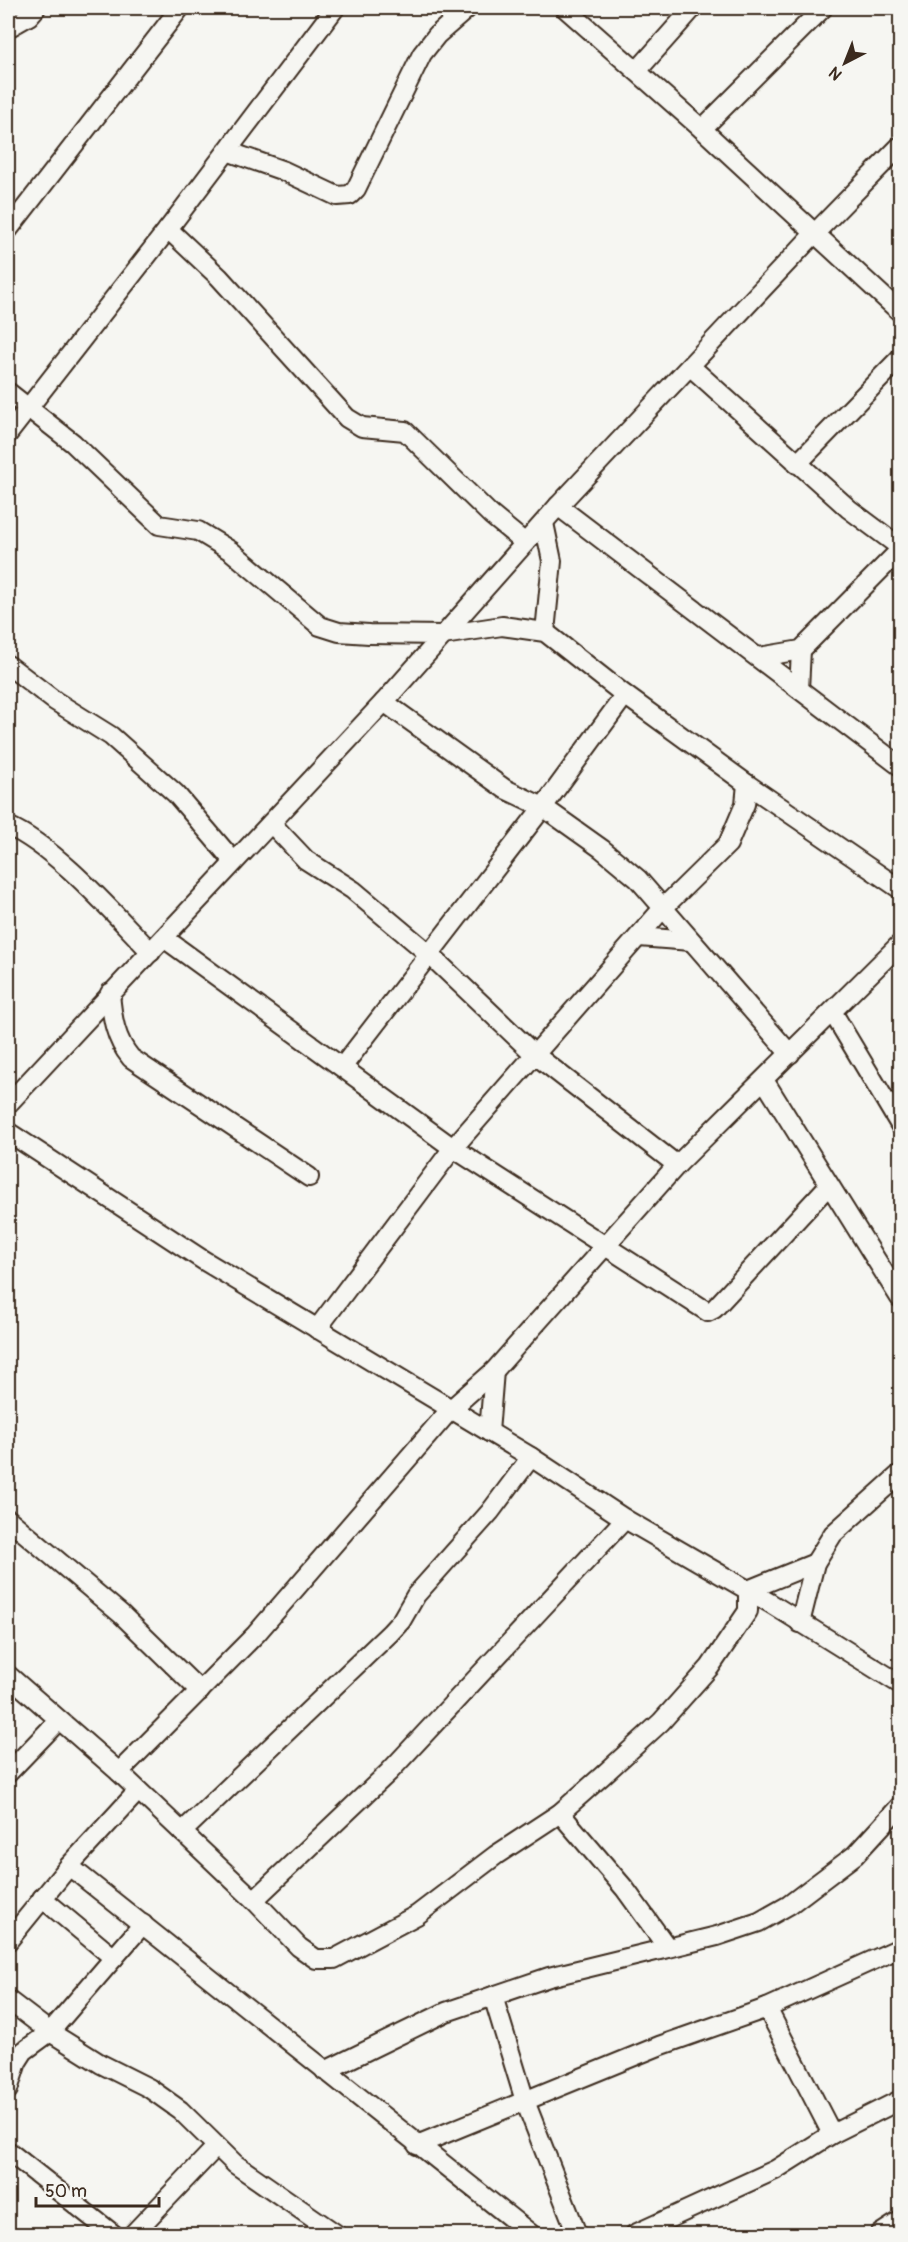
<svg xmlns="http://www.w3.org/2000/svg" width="908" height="2242" viewBox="0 0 908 2242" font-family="Pangolin,sans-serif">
<rect width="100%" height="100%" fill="#f6f6f2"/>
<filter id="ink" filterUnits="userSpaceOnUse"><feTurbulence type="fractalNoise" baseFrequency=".0167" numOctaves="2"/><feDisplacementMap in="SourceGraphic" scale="12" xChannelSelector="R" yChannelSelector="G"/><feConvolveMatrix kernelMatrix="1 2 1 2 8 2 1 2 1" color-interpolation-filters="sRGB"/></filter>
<g filter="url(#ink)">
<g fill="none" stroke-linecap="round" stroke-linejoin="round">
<g stroke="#3b2a1e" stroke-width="22">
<g id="minor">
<polyline points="565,8 702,129 900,312"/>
<polyline points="8,28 29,16 36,8"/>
<polyline points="637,71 693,8"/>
<polyline points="702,129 823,8"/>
<polyline points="227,151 284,171 337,196 350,195 356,189 422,54 437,35 468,8"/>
<polyline points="168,229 219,277 347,418 362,427 405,431 491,515 525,543"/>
<polyline points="8,230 180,8"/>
<polyline points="691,367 849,509 900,547"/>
<polyline points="8,392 73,443 159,525 198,531 231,551 320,626 339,632 369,634 443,635 502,626 545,632 625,695 747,784 900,889"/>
<polyline points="8,434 168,229 335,8"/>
<polyline points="797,464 900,358"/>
<polyline points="558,506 900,766"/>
<polyline points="544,523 552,561 545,632"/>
<polyline points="759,657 801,650 900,550"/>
<polyline points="8,665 55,701 111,736 176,794 234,862"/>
<polyline points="799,689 801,650"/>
<polyline points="384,702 505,789 543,807 602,849 638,879 790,1054"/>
<polyline points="271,823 306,860 353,890 428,953 534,1054 677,1165"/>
<path d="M8,826C56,847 113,913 151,952"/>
<polyline points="639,937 691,941"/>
<polyline points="164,938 453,1148 708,1312 714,1309 829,1185"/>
<path d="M110,993C112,1017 115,1039 131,1058L309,1177"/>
<polyline points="833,1013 900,1125"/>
<polyline points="343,1066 543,807 625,695"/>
<polyline points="764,1080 900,1298"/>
<polyline points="8,1104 384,702 558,506 814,234 900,146"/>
<polyline points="8,1132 203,1260 531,1457 625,1519 770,1603 900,1684"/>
<polyline points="317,1329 453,1148 664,907 728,844 745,804 747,784"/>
<polyline points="489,1432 494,1371"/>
<polyline points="8,1519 121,1614 200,1691"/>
<polyline points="800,1623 815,1563 833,1534 900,1474"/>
<polyline points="8,1675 119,1772 254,1900 299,1947 316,1959 334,1959 417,1915 496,1855 560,1813 602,1776 661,1722 710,1667 748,1611 748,1590 815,1563"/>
<polyline points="119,1772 256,1634 450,1410 494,1371 677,1165 900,944"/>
<polyline points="8,1773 59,1720"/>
<polyline points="560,1813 625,1889 667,1947"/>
<polyline points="182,1832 390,1633 401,1621 416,1595 490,1512 531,1457"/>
<polyline points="69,1866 531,2234"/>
<polyline points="42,1898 114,1958"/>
<polyline points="254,1900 389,1772 625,1519"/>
<polyline points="8,1941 69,1866 138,1791"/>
<polyline points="493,1996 525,2101 577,2234"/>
<polyline points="8,2000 50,2032 101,2064 149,2088 180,2110 235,2164 336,2234"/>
<polyline points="767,2008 832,2134"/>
<polyline points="325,2071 446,2012 549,1977 717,1936 759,1922 789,1905 855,1855 900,1806"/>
<polyline points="8,2090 17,2062 24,2051 50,2032 143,1924"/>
<polyline points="417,2145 659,2046 767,2008 900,1948"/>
<polyline points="8,2151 113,2234"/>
<polyline points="133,2234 216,2147"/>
<polyline points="635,2234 775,2170 832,2134 900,2100"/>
<polyline points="880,2234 900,2221"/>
</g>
</g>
<use href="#minor" stroke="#f6f6f2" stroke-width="18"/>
</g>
</g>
<rect width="908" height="2242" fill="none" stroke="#f6f6f2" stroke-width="30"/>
<rect x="15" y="15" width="878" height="2212" fill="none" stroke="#3b2a1e" stroke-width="2" filter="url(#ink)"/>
<g transform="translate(845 63) rotate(222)" stroke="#f6f6f2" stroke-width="4.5" paint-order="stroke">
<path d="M0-4.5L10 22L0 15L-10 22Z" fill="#3b2a1e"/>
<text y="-9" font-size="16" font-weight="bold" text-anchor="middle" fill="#3b2a1e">N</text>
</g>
<path d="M36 2197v9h123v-9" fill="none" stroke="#3b2a1e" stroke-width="3"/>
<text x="45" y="2197" font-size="18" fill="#3b2a1e" stroke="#f6f6f2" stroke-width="4.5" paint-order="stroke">50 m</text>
</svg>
